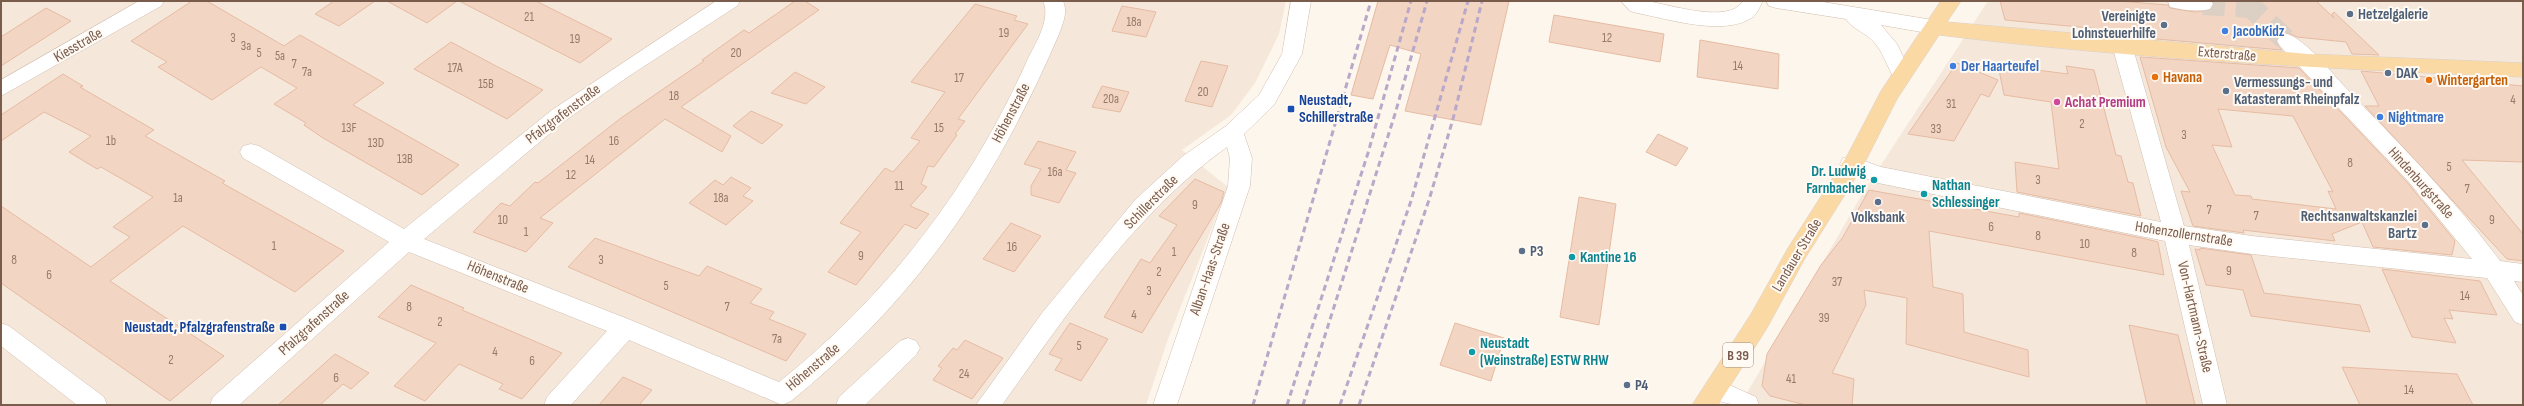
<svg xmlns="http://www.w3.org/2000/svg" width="2524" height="406" viewBox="0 0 2524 406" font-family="'Sofia Sans Condensed',sans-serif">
<rect width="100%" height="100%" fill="#fdf6ec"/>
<g fill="#f5e8da">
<polygon points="1,1 1286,1 1279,34 1255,83 1231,115 1182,150 1228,187 1168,339 1146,405 1,405"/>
<polygon points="1988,1 2523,1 2523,405 1740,405 1864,191"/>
</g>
<g fill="#f3d5c3" stroke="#e6bba3" fill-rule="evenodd">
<polygon points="192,1 207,1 284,46 300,35 384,83 353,105 459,165 422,195 323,138 304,125 306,123 274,104 297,88 261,67 212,100 158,67 167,62 131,41"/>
<polygon points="334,1 375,1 339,26 315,14"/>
<polygon points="387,1 457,1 427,23"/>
<polygon points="459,1 536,1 612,39 580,63"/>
<polygon points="795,1 805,1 819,10 681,107 731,136 722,152 665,119 540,218 553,223 526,252 473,232 501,203 510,206 535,182 538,183 621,118 704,61 702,60 744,30 749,33"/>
<polygon points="1378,1 1509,1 1481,125 1405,111 1421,54 1390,45 1373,99 1351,95"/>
<polygon points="2000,1 2118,1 2168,5 2170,8 2195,12 2210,10 2214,5 2213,1 2316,1 2334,18 2332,14 2334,12 2379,55 2352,54 2346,42 2297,37 2288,33 2279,35 2268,34 2282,50 2134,37 2133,32 2005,20"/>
<polygon points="975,4 1017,16 1014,20 1028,24 958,119 965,121 955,134 957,135 934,167 928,166 921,184 927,187 910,206 929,214 916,229 905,224 856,285 828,272 861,232 840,223 885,168 893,172 920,141 911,138 945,92 911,82"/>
<polygon points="1122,6 1156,12 1146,37 1112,31"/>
<polygon points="46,8 71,21 1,66 1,37"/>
<polygon points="1554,15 1664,34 1660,62 1549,42"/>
<polygon points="1700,40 1779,54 1778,89 1697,77"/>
<polygon points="451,42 496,66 543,90 507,119 414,69"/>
<path d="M2140,57L2299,68L2407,182L2455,241L2452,255L2373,247L2362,222L2332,234L2335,241L2243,230L2244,233L2193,226L2181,191L2190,192L2166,147ZM2218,109L2293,116L2333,192L2328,191L2336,209L2252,199L2251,196L2235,195L2212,145L2232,147Z"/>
<polygon points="1201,61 1228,66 1212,107 1185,101"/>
<polygon points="1957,63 1998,80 1989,97 1981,94 1954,141 1908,134"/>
<polygon points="1998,65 2068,74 2066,66 2094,70 2116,155 2121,156 2128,182 2133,183 2141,216 2017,192 2015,162 2059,169 2051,102 2004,95"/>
<polygon points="2361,71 2523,86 2523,162 2462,160 2523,234 2523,261 2507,259 2365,106 2379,106"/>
<polygon points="795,72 825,87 806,104 771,93"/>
<polygon points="63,74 83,86 80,87 154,130 145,136 225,181 222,183 344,251 295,292 183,226 110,281 224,356 170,401 1,283 1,206 91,267 130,237 113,227 153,197 101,167 97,169 69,152 91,136 44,112 1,141 1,115"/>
<polygon points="1102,86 1129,92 1120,112 1092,107"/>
<polygon points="751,111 783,125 762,144 733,126"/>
<polygon points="1658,134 1688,148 1676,166 1646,152"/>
<polygon points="1038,141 1076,152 1066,170 1076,173 1059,203 1031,195 1031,186 1041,169 1024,164"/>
<polygon points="731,177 751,188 743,196 753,201 726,225 689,203 715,180 723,185"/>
<polygon points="1195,179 1224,192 1221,203 1142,333 1104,317 1141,259 1150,263 1177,225 1159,216"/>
<polygon points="1869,190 2019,217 2019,213 2146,239 2158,242 2164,275 1929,231 1933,287 1963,294 1964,332 2028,350 2029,377 1906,344 1907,298 1864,290 1866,305 1832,373 1854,379 1852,405 1806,405 1770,396 1762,386 1767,354 1821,265 1843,237"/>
<polygon points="1579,197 1616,204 1599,325 1560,317"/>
<polygon points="1011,223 1041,236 1014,272 983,259"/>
<polygon points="595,238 699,276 707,266 762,289 750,303 774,312 769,319 806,334 786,361 568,267"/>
<polygon points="2200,248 2251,255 2264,293 2360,305 2370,332 2251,316 2243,290 2206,285 2195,249 2200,250"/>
<polygon points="2382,269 2480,281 2497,315 2449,310 2453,319 2444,318 2456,343 2412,337"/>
<polygon points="411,285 464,308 462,310 562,353 522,399 499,389 503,384 459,364 425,401 394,386 436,343 378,317"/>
<polygon points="1070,323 1108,339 1081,381 1055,370 1062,359 1049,354"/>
<polygon points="1455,323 1504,338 1491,381 1440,365"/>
<polygon points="2129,325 2178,335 2195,405 2147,405"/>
<polygon points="965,340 1003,358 972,399 933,380 942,368 938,366 953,348 957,350"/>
<polygon points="335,354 369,373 351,389 343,384 320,405 278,405"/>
<polygon points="2342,367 2457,374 2473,405 2360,405"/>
<polygon points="623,377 652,390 639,405 599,405"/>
</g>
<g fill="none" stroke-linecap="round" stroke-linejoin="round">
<g stroke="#dcd0c4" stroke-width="22" stroke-dasharray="22 11" stroke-linecap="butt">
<polyline points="2245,1 2287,41"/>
<polyline points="2203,4 2251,7"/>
</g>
<g stroke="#d1beb0" stroke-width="1">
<g id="minor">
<polygon points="139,1 164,1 161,6 1,96 1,80"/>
<path d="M716,1H740L737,6L629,76L566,120L424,239L633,321L779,382C886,297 970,188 1026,63C1033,47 1052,20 1043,1H1063C1068,12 1063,23 1059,34C995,183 918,298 791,401L782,405L773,401L629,340L571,405H544L547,397L607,331L409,252L239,405H210L213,397L389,242L243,158L240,152L243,146L251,144L259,146L404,229L552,110Z"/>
<path d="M1291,1H1311L1302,54L1274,105L1244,134L1252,158L1250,186L1177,405H1153L1228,186L1230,158L1227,147C1134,214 1068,313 1002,405H976L1042,313L1135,200L1183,156L1226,126L1259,95L1282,54Z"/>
<path d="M1621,1C1629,1 1638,0 1646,1C1669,4 1729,25 1743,1H1763C1760,6 1757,14 1753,17C1725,37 1668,19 1637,13L1630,11Z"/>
<path d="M1766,1H1817L1933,20L1940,22L1943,27L1940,32L1933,34L1881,25L1897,44L1912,75L1909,80L1902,82L1895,80C1887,67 1884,53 1873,41C1866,33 1852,29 1846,19L1776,8L1769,6Z"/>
<path d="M2168,1H2211L2213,4L2210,9C2198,12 2182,10 2170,7Z"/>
<path d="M2287,34C2305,39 2331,72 2345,87C2398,143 2454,198 2500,261L2523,264V282L2514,281L2523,295V325L2515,322L2487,278L2252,254L2189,245L2227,405H2203L2165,241L1878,183L1843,170L1840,164L1843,158L1851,156L1881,167L2161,222L2112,45L2115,40L2122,38L2129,40L2132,45L2184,226L2252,236L2472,259L2408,181L2280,46L2277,41L2280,36Z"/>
<polygon points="1,323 9,326 104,397 107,405 77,405 1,346"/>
<polygon points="908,338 916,341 920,348 916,355 865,405 836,405 839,397 900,341"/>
<path d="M1716,379L1756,397L1759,405C1740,405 1714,406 1704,389L1707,382Z"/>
</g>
</g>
<g stroke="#dad1cd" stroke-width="1">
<path id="major" d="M1941,1H1961L1947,22L2308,54L2523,63V77C2328,69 2133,59 1939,35L1897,99L1864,164L1804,260L1767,328L1718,405H1692L1751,314L1788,248L1848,154L1881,91Z"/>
</g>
<use href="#minor" fill="#fff" fill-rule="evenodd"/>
<use href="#major" fill="#fbd9a5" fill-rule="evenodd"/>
<g stroke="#b9a8c9" stroke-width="3" stroke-dasharray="6 4" stroke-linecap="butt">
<polyline points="1253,405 1371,1"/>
<polyline points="1287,405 1368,153 1411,1"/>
<polyline points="1303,405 1395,114 1427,1"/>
<polyline points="1340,405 1411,201 1468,1"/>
<polyline points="1359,405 1429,200 1453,119 1482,1"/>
</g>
</g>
<g fill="#5c6f8a" stroke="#fffaf3" stroke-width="1.5">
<circle cx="2350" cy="14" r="4"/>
<circle cx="2164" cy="25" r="4"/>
<circle cx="2388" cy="73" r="4"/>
<circle cx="2226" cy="91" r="4"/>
<circle cx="1878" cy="202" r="4"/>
<circle cx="2425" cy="225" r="4"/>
<circle cx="1522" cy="251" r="4"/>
<circle cx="1627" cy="385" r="4"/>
</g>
<g fill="#3f7fe0" stroke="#fffaf3" stroke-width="1.5">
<circle cx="2225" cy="31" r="4"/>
<circle cx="1953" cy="66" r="4"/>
<circle cx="2380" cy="117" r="4"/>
</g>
<g fill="#e8710a" stroke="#fffaf3" stroke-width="1.5">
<circle cx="2155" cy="77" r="4"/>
<circle cx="2429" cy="80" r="4"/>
</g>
<circle fill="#d1479c" stroke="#fffaf3" stroke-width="1.5" cx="2057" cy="102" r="4"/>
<g fill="#1a4fb4" stroke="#fffaf3" stroke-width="1.5">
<rect x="1287" y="105" width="8" height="8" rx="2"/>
<rect x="279" y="323" width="8" height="8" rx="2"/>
</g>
<g fill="#0f9aa8" stroke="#fffaf3" stroke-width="1.5">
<circle cx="1874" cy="180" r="4"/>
<circle cx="1924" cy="194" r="4"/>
<circle cx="1572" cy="257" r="4"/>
<circle cx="1472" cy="352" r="4"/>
</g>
<g text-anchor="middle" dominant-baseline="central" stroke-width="4" stroke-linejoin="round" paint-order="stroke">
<g font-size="13" fill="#987a6a">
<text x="529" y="17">21</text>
<text x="1134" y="22">18a</text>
<text x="1004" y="33">19</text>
<text x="233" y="38">3</text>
<text x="1607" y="38">12</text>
<text x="575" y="39">19</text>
<text x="246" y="46">3a</text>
<text x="259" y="53">5</text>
<text x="736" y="53">20</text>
<text x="280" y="56">5a</text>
<text x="294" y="64">7</text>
<text x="1738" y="66">14</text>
<text x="455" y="68">17A</text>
<text x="307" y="72">7a</text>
<text x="959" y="78">17</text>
<text x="486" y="84">15B</text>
<text x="1203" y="92">20</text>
<text x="674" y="96">18</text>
<text x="1111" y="99">20a</text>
<text x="2513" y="100">4</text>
<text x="1951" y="104">31</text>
<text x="2082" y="124">2</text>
<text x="349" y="128">13F</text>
<text x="939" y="128">15</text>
<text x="1936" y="129">33</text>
<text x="2184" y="135">3</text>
<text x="111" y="141">1b</text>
<text x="614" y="141">16</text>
<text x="376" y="143">13D</text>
<text x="405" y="159">13B</text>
<text x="590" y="160">14</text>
<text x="2350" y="163">8</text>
<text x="2449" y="167">5</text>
<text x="1055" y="172">16a</text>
<text x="571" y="175">12</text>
<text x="2038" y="180">3</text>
<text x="899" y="186">11</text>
<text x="2467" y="189">7</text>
<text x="178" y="198">1a</text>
<text x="721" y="198">18a</text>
<text x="1195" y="205">9</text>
<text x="2209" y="210">7</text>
<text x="2256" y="216">7</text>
<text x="503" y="220">10</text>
<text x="2492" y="220">9</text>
<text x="1991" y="227">6</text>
<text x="526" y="232">1</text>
<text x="2038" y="236">8</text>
<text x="2085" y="244">10</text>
<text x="274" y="246">1</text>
<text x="1012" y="247">16</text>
<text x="1174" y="252">1</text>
<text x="2134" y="253">8</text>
<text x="861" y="256">9</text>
<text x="14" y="260">8</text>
<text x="601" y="260">3</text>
<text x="2229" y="271">9</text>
<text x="1159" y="272">2</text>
<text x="49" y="275">6</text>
<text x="1837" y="282">37</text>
<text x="666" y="286">5</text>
<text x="1149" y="291">3</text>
<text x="2465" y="296">14</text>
<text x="409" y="307">8</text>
<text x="727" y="307">7</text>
<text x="1134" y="315">4</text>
<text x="1824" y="318">39</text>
<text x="440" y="322">2</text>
<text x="777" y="339">7a</text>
<text x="1079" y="346">5</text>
<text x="495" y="352">4</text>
<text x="171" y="360">2</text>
<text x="532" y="361">6</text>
<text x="964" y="374">24</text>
<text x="336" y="378">6</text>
<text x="1791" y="379">41</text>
<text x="2409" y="390">14</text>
</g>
<rect fill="#fffaf3" stroke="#a28b7f" stroke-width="1" x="1723" y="343" width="30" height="24" rx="3"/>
<g font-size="14" font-weight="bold" fill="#7a5c4d">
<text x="1738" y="355">B 39</text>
</g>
<g font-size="15" font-weight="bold" fill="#4e5e75" stroke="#fffaf3" text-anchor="start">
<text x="2358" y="14">Hetzelgalerie</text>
<text x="2156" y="16" text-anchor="end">Vereinigte<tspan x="2156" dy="17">Lohnsteuerhilfe</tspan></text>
<text x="2396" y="73">DAK</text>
<text x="2234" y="82">Vermessungs- und<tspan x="2234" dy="17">Katasteramt Rheinpfalz</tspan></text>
<text x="2417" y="216" text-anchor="end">Rechtsanwaltskanzlei<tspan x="2417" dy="17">Bartz</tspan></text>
<text x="1878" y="217" text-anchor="middle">Volksbank</text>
<text x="1530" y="251">P3</text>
<text x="1635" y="385">P4</text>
</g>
<g font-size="15" font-weight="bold" fill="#366cbe" stroke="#fffaf3" text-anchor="start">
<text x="2233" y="31">JacobKidz</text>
<text x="1961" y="66">Der Haarteufel</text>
<text x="2388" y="117">Nightmare</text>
</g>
<g font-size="15" fill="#7a5c4d" stroke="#fffaf3">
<text transform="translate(78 45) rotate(-30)">Kiesstraße</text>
<text transform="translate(2227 54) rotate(5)">Exterstraße</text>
<text transform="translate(1011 113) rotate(-62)">Höhenstraße</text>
<text transform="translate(563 114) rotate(-37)">Pfalzgrafenstraße</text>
<text transform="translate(2421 183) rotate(48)">Hindenburgstraße</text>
<text transform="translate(1151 202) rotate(-45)">Schillerstraße</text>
<text transform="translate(2184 234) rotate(9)">Hohenzollernstraße</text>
<text transform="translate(1797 255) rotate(-59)">Landauer Straße</text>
<text transform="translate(1210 269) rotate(-71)">Alban-Haas-Straße</text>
<text transform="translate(498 277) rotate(22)">Höhenstraße</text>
<text transform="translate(2195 317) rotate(77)">Von-Hartmann-Straße</text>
<text transform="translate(314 323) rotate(-42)">Pfalzgrafenstraße</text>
<text transform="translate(813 367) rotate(-40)">Höhenstraße</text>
</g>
<g font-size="15" font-weight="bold" fill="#c56008" stroke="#fffaf3" text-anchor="start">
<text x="2163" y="77">Havana</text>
<text x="2437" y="80">Wintergarten</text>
</g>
<g font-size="15" font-weight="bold" fill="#164399" stroke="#fffaf3" text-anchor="start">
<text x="1299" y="100">Neustadt,<tspan x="1299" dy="17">Schillerstraße</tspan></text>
<text x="275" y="327" text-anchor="end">Neustadt, Pfalzgrafenstraße</text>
</g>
<g font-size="15" font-weight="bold" fill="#b23c85" stroke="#fffaf3" text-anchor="start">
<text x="2065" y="102">Achat Premium</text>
</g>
<g font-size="15" font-weight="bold" fill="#0d838f" stroke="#fffaf3" text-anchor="start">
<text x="1866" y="171" text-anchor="end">Dr. Ludwig<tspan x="1866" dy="17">Farnbacher</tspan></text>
<text x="1932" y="185">Nathan<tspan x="1932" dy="17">Schlessinger</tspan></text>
<text x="1580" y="257">Kantine 16</text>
<text x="1480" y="343">Neustadt<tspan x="1480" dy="17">(Weinstraße) ESTW RHW</tspan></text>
</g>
</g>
<rect width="2524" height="406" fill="none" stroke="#7a5c4d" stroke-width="4"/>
</svg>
